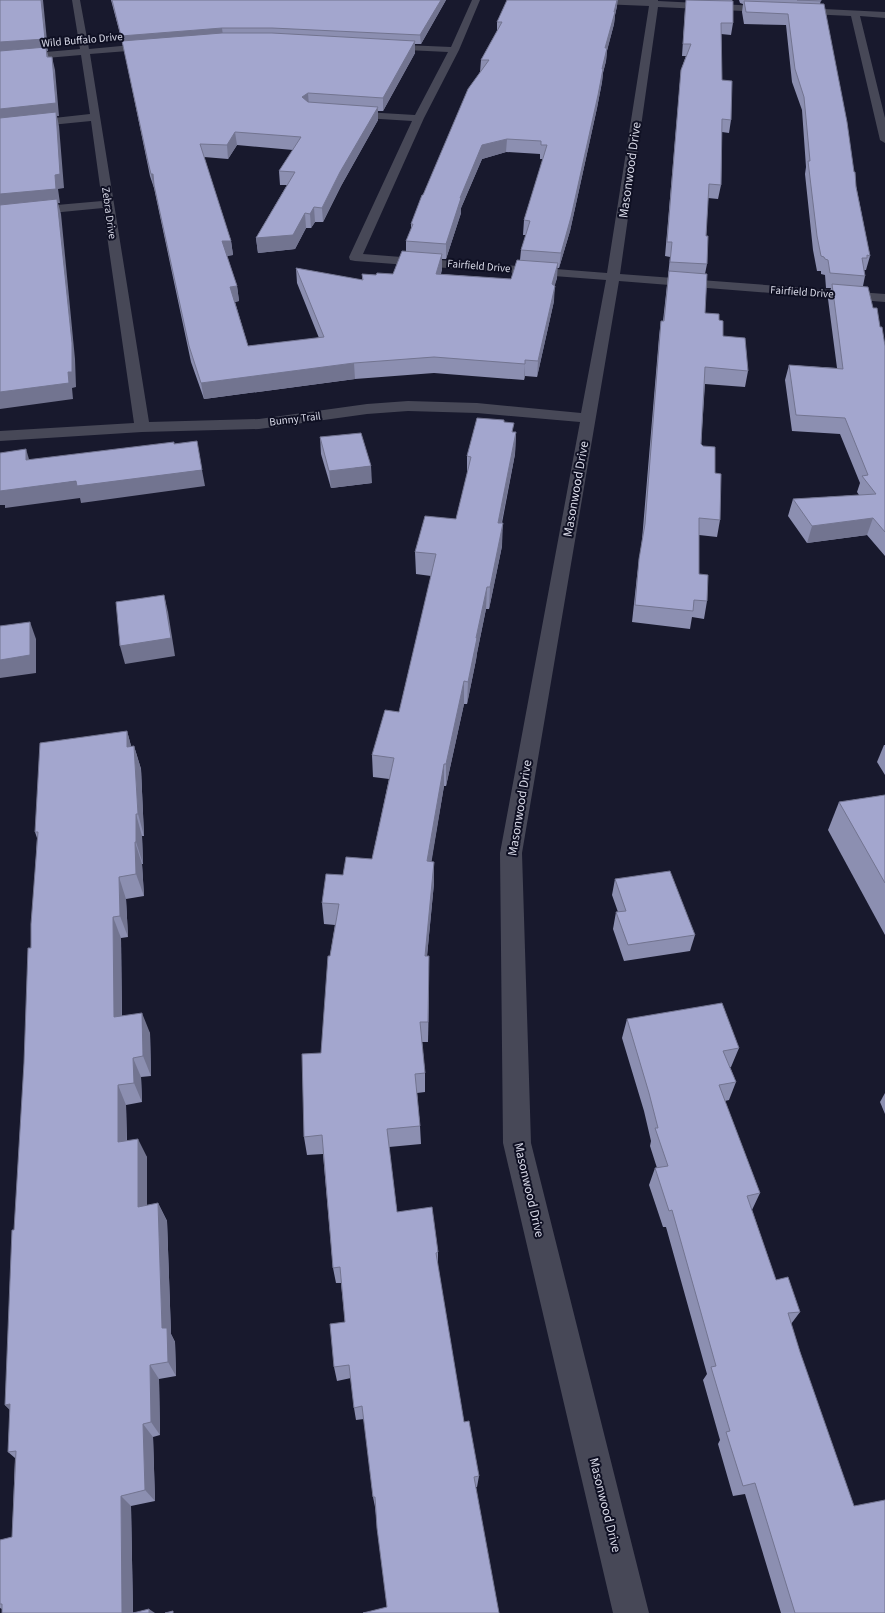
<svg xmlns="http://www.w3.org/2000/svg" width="885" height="1613" viewBox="0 0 885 1613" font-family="'Source Sans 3',sans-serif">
<rect width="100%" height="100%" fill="#18192d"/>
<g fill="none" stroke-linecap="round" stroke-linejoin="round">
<polygon fill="#474857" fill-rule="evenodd" points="72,0 80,0 89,49 153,43 158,46 153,49 90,54 149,422 259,419 367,404 408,401 477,403 581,413 606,280 355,261 350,260 349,257 412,121 348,117 343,114 348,111 415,115 448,52 385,49 382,48 380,46 382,44 451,47 472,0 480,0 459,50 424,118 363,254 607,273 649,6 576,3 572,0 658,0 658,1 885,12 885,18 860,16 885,118 885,143 880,140 851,16 658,7 620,274 885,294 885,302 619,281 522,853 531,1143 649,1613 613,1613 503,1143 500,853 580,422 477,413 408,411 367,414 259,429 142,432 0,441 0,431 134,423 103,208 0,218 0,210 102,201 91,121 0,130 0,124 90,114 81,55 0,62 0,56 80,49"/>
</g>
<g fill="#8c8fb1" fill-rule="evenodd">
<path d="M111,0H446L421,44H415V53L383,111H378V120L341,186L323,222H315L311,228H306L295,249L258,253L256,238L287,185H280L279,171L293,150L237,145L228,159L204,157L231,241L233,255L227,256L237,286L239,301L235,302L248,346L319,338L297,283L296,268L362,280V274L376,275L393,274L406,252V241L411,230V224L423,195L480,72L481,60L497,31V22L617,6L615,15L614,24L607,50L606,61L603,73L602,82L597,108L570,231L559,268H557V278L554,286V301L537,377L525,376L524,380L434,373L355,379L204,399L191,362L154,188L150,176L123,45ZM506,152L540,154V159H543L524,220L523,235H526L521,250L520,260L511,279L441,274L442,269V259H446L461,213V208L482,159Z"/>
<polygon points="686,0 732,0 733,23 731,35 721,34 722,80 731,120 729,133 722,132 721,185 718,199 708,198 706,236 707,264 705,274 705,313 719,320 723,336 748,371 745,387 705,384 701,444 715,473 720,520 717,537 699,535 699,574 707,601 704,619 692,617 690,629 632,622 637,576 642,540 659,337 661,321 663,321 668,276 670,257 665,256 680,82 681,70 686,56 682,56 685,10 686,1"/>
<polygon points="739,0 821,0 820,4 870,256 866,270 864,270 865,276 863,286 873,308 880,327 885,346 885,556 867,535 807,543 788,516 793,499 859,495 857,492 860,483 840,434 792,431 785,380 789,365 837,368 828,299 831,288 826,288 825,275 821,274 821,271 817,271 813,250 805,174 806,167 802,110 792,82 786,25 744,24 742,12 743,4 740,3"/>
<polygon points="504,422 513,432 516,432 515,454 502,523 502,546 489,609 486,609 477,653 476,660 467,704 464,704 446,786 444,786 431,862 434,883 427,956 429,977 428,1042 422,1042 425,1073 425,1092 417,1093 420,1126 421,1144 389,1147 397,1212 438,1252 438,1267 464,1422 479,1476 477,1487 476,1487 387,1607 375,1507 373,1497 364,1419 356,1420 354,1408 351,1378 337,1381 334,1367 345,1322 341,1283 336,1283 333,1268 323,1154 307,1155 304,1137 321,1053 330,956 335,925 324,924 322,903 343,875 372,859 389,779 373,777 372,755 399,712 431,576 416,574 415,552 456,519 467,474 467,456"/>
<polygon points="320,437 372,483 331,488 321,454"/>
<polygon points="127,731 131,746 134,746 141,769 144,836 142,836 143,864 142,864 144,896 126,899 128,937 121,938 122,1016 150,1033 151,1076 141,1077 142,1102 126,1105 127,1141 147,1157 147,1206 158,1203 167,1221 171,1334 175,1342 176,1376 159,1379 160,1435 153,1437 155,1501 131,1506 133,1613 155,1613 2,1613 2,1609 0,1608 0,1540 12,1537 15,1458 8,1452 10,1410 5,1405 37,838 35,832"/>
<polygon points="884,745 885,745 885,775 877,762"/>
<polygon points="885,795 885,935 828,830 839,802"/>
<polygon points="615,879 695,935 690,951 624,961 613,929 616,912 618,912 612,895"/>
<polygon points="627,1019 739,1048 731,1067 730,1067 736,1082 729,1100 725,1101 760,1193 752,1210 776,1280 800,1312 791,1324 800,1352 885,1613 781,1613 745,1494 733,1496 718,1444 720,1440 703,1380 707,1374 666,1227 663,1227 649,1185 655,1168 657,1168 650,1146 651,1141 644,1111 622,1038"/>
<polygon points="885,1093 885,1114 880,1102"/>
</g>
<g fill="#727490">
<polygon points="41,0 43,0 48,51 47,51 49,59 0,54 0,42"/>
<polygon points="441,0 446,0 421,44 420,35"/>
<polygon points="617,0 618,0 617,6 615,15 614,24 607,51 606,61 603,72 602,82 597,108 570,231 559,268 561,253 602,69 605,48"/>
<polygon points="222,28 223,36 123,45 121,36"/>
<polygon points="415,41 415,53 383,111 383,98"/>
<polygon points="52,57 55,70 59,116 57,116 59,126 64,188 58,189 60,203 58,203 61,214 75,359 76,387 72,388 73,399 0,409 0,109"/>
<polygon points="308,93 309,106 302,97"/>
<polygon points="378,107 378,120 341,186 323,222 322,208 340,172"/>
<polygon points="235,132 237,145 228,159 227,145"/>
<polygon points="507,139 506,152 482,159 461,208 461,213 446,259 446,244 460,198 482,145"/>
<polygon points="151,174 153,174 156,188 154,188"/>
<polygon points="314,207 315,222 311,228 310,214"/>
<polygon points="305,213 306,228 295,249 258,253 256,238"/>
<polygon points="222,241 231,241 233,255 224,256"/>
<polygon points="442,254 442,269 436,289 436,274"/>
<polygon points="558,263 557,278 551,299 552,284"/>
<polygon points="237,286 239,301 233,302 230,287"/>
<polygon points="555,286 554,301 537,377 538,361"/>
<polygon points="525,360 525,376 524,380 525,364"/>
<polygon points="354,363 355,379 204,399 201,383"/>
<polygon points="516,432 515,454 497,545 498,523"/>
<polygon points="26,449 31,466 26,460"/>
<polygon points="371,466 372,483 331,488 329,471"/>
<polygon points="202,470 205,486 81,503 80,498 5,508 5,505 0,505 0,488"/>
<polygon points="873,518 867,535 807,543 812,526"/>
<polygon points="503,523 502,546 489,609 490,587"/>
<polygon points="487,587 486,609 477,653 476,660 467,704 468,682 476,638"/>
<polygon points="164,595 168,612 175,656 125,664 120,646"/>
<polygon points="30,622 36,639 36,673 0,678 0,660"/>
<polygon points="464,681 464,704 446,786 446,764"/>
<polygon points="127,731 133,753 127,747"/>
<polygon points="134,746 141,769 144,836 138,814"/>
<polygon points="444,764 444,786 428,883 427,861"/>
<polygon points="136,814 142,836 143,864 136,842"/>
<polygon points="135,842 142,864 144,896 136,874"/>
<polygon points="434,862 434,883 425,977 425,956"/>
<polygon points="119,877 126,899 128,937 120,916"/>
<polygon points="113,917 121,938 122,1038 114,1017"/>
<polygon points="429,956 429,977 428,1042 428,1022"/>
<polygon points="142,1013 150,1033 151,1076 143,1056"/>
<polygon points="133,1058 141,1077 142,1102 134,1083"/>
<polygon points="118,1085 126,1105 127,1161 118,1142"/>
<polygon points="138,1139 147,1157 147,1224 138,1207"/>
<polygon points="158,1203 167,1221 171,1334 175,1342 176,1376 168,1362 162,1328"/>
<polygon points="150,1365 159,1379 160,1435 151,1422"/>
<polygon points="10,1404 19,1418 5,1405"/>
<polygon points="143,1424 153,1437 155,1501 145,1490"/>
<polygon points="121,1496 131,1506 133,1613 122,1613"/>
<polygon points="149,1609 155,1613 149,1613"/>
</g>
<g fill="#a3a6ce" stroke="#727490">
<polygon points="0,0 41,0 45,39 0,42"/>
<polygon points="112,0 441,0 420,35 272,28 222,28 121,36"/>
<polygon points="507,0 617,0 614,12 615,12 605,48 607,48 602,69 603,69 598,95 571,217 561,253 521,250 530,221 524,220 547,145 541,145 541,141 507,139 482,145 460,198 461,198 446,244 406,241 413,224 411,224 422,195 423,195 468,89 489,60 481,60 502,22 497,22"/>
<polygon points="686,0 733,1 733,23 721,23 722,80 732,81 731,120 722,119 721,185 709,184 706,236 708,236 707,264 670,262 672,242 667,242 681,70 691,44 683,44"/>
<polygon points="797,0 821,0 821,1"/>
<polygon points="744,1 824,4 847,122 854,172 855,172 856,187 870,256 867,255 867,258 862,258 865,276 830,273 828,260 825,259 824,257 821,256 817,236 808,161 810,161 804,97 795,69 788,14 746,12"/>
<polygon points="222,33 272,33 415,41 383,98 308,93 302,97 308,102 378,107 340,172 322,208 314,207 310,214 305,213 293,235 256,238 295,172 279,171 301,137 235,132 227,145 200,144 231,241 222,241 237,286 230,287 248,346 324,337 296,268 363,280 362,274 376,275 377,273 393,274 402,251 442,254 436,274 511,279 517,260 558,263 552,284 555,286 538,361 525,360 525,364 434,357 354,363 201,383 189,346 154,185 153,174 151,174 148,162 122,41"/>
<polygon points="46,47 47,57 52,57 56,103 0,109 0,51"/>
<polygon points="56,112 60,174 55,175 56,189 0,194 0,118"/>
<polygon points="57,199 72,343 72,372 68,372 69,383 0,392 0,205"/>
<polygon points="669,271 707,274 705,313 719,314 719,320 723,321 723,336 745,338 748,371 705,367 701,444 703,446 715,447 715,473 721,474 720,520 699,518 699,574 708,575 707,601 694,600 693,611 635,605 639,559 645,524 661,321 664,321"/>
<polygon points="832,284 868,287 873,308 877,308 880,327 882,327 885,346 885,532 873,518 812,526 793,499 876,494 862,476 868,475 845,418 796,415 789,365 843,369"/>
<polygon points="477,418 504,420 504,422 514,423 512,432 516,432 498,523 503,523 490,587 487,587 476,638 477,638 468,682 464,681 446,764 444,764 427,861 434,862 425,956 429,956 428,1022 420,1022 425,1073 415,1074 420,1126 387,1129 397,1212 432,1207 438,1252 436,1253 464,1422 469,1421 479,1476 474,1477 499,1613 363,1613 387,1607 377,1528 375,1497 373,1497 362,1406 354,1408 349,1365 334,1367 330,1324 345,1322 340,1267 333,1268 322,1135 304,1137 302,1054 321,1053 328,956 330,956 339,904 322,903 326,874 343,875 346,857 372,859 394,758 372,755 385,710 399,712 436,554 415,552 425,516 456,519 471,457 467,456"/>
<polygon points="361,433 371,466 329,471 320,437"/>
<polygon points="197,441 202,470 77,486 76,481 0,491 0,453 26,449 26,460 174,442 174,444"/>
<polygon points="164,595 171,638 120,646 116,602"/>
<polygon points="30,622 30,655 0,660 0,626"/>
<polygon points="127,731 127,747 134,746 138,814 136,814 136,842 135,842 136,874 119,877 120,916 113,917 114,1017 142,1013 143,1056 133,1058 134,1083 118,1085 118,1142 138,1139 138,1207 158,1203 162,1328 167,1328 168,1362 150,1365 151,1422 143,1424 145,1490 121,1496 122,1613 2,1613 2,1604 0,1604 0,1540 12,1537 16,1451 8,1452 10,1404 5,1405 12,1230 14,1230 24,1063 28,948 31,948 31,924 38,832 35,832 40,743"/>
<polygon points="885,795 885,883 839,802"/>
<polygon points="670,871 695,935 628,945 616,912 626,911 615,879"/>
<polygon points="722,1003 739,1048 723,1051 736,1082 719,1085 760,1193 747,1196 776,1280 788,1277 800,1312 788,1313 800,1352 854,1506 885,1500 885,1613 795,1613 755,1483 743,1486 726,1432 730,1431 711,1367 716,1366 672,1210 669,1211 655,1168 668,1166 655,1128 658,1128 649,1093 627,1019"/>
<polygon points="149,1609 149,1613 133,1613"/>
<polygon points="173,1611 173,1613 165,1613"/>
</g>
<g text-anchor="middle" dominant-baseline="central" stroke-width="4" stroke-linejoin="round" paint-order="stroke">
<g font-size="11" fill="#d8d9e7" stroke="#0f1023">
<text transform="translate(82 40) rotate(-5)">Wild Buffalo Drive</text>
<text transform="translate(109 213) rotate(82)">Zebra Drive</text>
<text transform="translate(479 266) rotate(5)">Fairfield Drive</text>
<text transform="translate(802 292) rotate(4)">Fairfield Drive</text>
<text transform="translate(295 419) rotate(-7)">Bunny Trail</text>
</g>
<g font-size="13" fill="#d8d9e7" stroke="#0f1023">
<text transform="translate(630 170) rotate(-82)">Masonwood Drive</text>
<text transform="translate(576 489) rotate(-80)">Masonwood Drive</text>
<text transform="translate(520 808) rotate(-81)">Masonwood Drive</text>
<text transform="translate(529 1190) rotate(77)">Masonwood Drive</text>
<text transform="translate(605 1505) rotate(76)">Masonwood Drive</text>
</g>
</g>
</svg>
